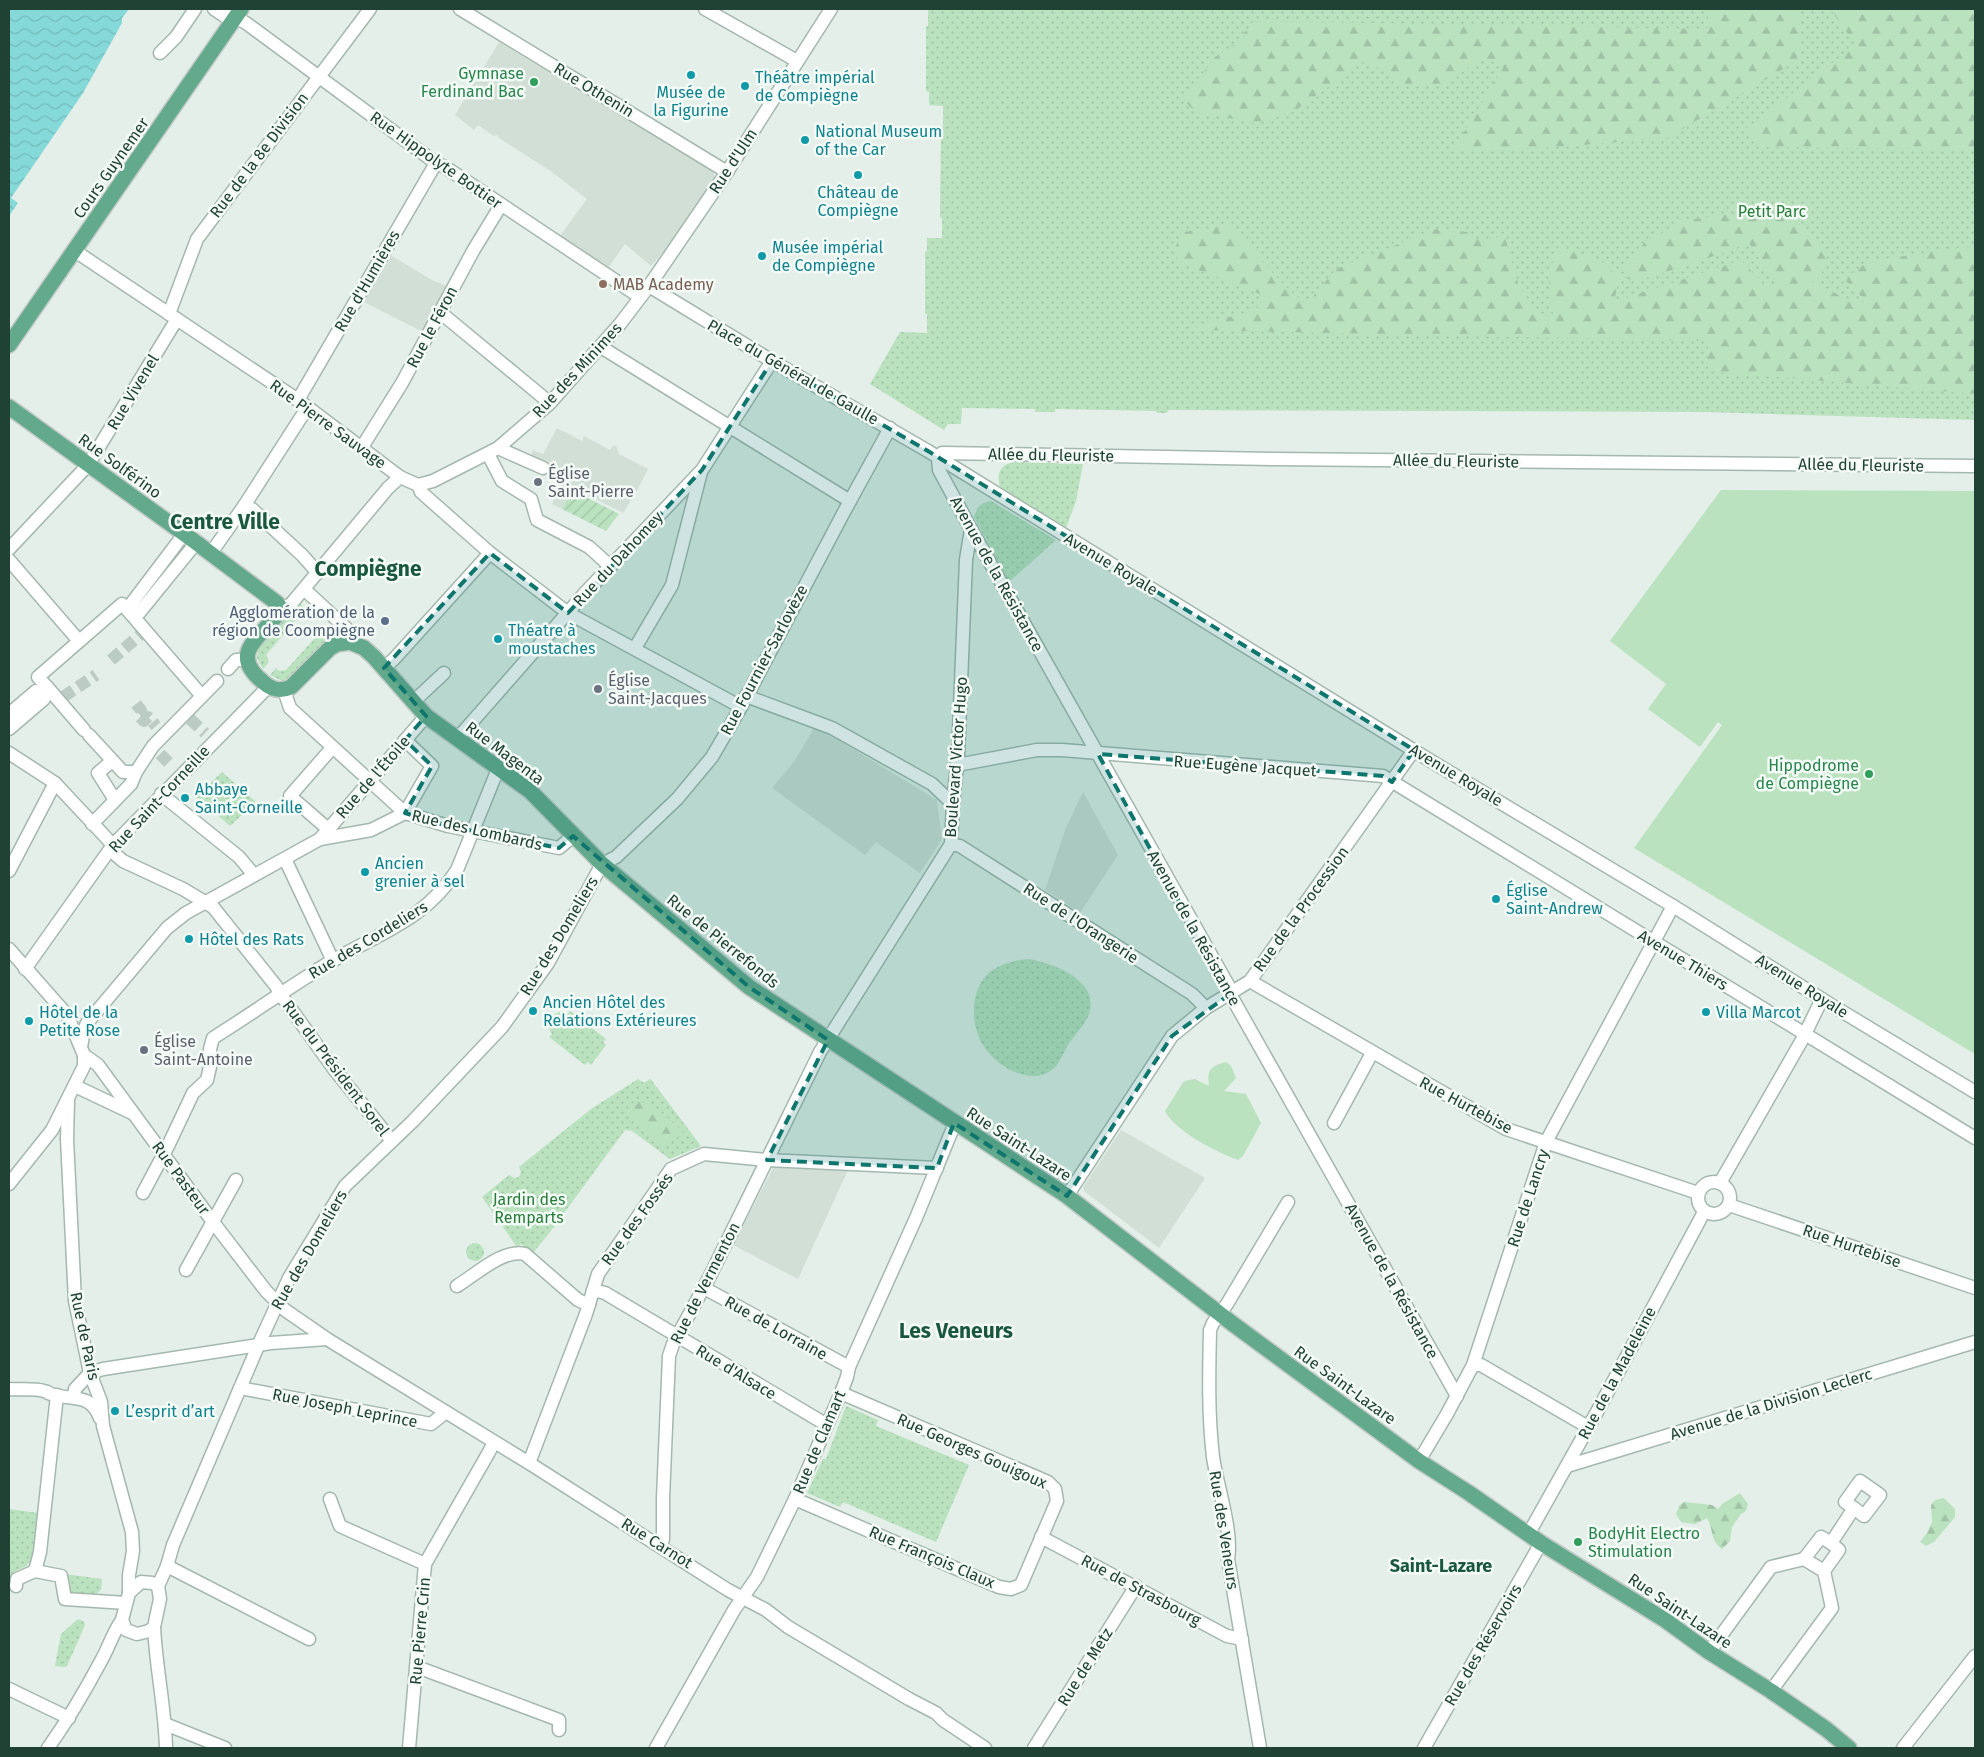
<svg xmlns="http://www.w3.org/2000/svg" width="1984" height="1757" viewBox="0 0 1984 1757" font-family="'Fira Sans',sans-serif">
<defs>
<pattern id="grass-dots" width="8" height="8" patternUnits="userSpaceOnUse" patternTransform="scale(1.25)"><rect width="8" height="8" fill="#bae2bf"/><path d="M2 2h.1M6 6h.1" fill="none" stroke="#a0c3a5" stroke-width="1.8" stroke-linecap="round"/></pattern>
<pattern id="forest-firs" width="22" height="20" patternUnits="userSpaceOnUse" patternTransform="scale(1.25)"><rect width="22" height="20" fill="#bae2bf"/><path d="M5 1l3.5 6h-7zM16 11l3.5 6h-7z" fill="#a0c3a5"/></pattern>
<pattern id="garden-furrows" width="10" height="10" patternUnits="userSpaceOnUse" patternTransform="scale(1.25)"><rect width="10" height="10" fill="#bae2bf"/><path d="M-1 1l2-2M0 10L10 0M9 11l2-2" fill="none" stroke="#a0c3a5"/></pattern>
<pattern id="water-waves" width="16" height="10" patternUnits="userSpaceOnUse" patternTransform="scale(1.25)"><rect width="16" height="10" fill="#86d9d9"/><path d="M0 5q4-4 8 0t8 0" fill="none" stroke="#73bbbb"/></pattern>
</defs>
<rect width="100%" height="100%" fill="#e3efe8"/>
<g fill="#d1dfd6">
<polygon points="499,42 713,172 715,177 684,228 651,266 625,244 608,268 560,236 587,199 552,172 499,138 497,135 494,136 478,125 474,130 455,115"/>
<polygon points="390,255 432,280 447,286 423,332 364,302"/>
<polygon points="557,428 582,441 584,436 610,450 613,446 616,446 619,454 648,469 639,487 623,513 573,487 562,509 552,504 563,482 543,471 548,463 531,455 533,450 543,454"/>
<polygon points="815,726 937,800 942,839 920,873 876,842 865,855 772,788 794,762"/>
<polygon points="1083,792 1118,855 1080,913 1045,890 1065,830"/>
<polygon points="1121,1130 1205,1178 1159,1248 1084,1191 1083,1187"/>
<polygon points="776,1165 848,1170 798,1279 733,1245 773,1168"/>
</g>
<g fill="url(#grass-dots)">
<polygon points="918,9 1975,9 1975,420 1706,412 1169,410 1166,413 1157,413 1156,411 1055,409 1055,412 1035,412 1035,409 962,408 961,424 948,424 944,430 870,384 900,332 927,333 927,314 925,314 925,252 927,251 927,238 942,238 942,218 940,217 941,127 943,127 943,106 929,105 929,92 926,91 926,27 928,26 928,10"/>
<path d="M1015,462L1083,464L1076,501L1066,528L1000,487C996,473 1000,464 1015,462Z"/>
<path d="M991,501L1056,540L1009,582L974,517C977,507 980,503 991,501Z"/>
<polygon points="298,601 305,609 266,655 269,662 263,669 257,658 259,648"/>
<polygon points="325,627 335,636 327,639 290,677 282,681 270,675 276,668 279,671 286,670"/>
<polygon points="222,772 256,802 230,826 196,797"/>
<path d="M1029,959C1052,963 1097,979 1090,1010C1088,1022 1075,1034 1068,1045C1064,1052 1061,1059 1057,1065C1035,1090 997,1068 983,1045C970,1025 970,989 989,973C999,964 1016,960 1029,959Z"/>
<polygon points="570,1011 606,1039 603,1042 606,1045 591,1065 588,1062 585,1065 549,1037 552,1034 547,1025 550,1016 559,1012 567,1015"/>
<polygon points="638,1079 644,1083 650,1079 652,1081 701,1146 670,1159 632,1131 625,1130 550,1232 533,1253 521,1244 517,1247 482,1197 509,1175 514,1178 519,1177 521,1172 519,1167 591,1109"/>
<circle cx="475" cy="1252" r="9"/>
<polygon points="846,1406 878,1420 876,1426 969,1465 936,1542 843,1502 840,1507 807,1493 823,1459 826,1459"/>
<polygon points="9,1509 38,1513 32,1560 26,1566 12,1573 11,1583 9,1583"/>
<polygon points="65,1574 102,1579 101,1590 93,1596 71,1593 66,1589"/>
<polygon points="78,1619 83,1621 85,1625 67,1666 63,1667 55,1666 61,1634"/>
</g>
<g fill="url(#forest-firs)">
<polygon points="1709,9 1810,9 1801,10 1800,59 1667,138 1558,147 1452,152 1503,68 1484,56 1446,84 1402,84 1366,60 1293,112 1256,123 1195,112 1183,99 1215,57 1236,43 1254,21 1707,29"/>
<polygon points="1830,9 1975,9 1975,149 1758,147 1747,128 1856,45"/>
<polygon points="1770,213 1799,220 1827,254 1821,277 1811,281 1851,301 1868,303 1844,279 1869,261 1975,246 1975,394 1708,371 1708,341 1193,330 1202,324 1256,310 1265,296 1180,263 1174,250 1182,232 1230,226 1284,285 1306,305 1336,269 1436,229 1467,232 1487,245 1504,233 1518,283 1540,319 1553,315 1548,275 1558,247 1600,260 1619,277 1614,302 1741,260 1765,285 1775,284 1749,243 1689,265 1635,281 1628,279 1624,270 1644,243 1685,220 1735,214"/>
<polygon points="637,1099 662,1113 684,1133 663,1146 627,1109"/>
<path d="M1740,1493L1748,1504L1746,1511L1741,1514L1732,1527L1730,1541L1722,1549C1710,1541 1714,1530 1707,1518L1695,1524L1681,1522L1676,1514L1679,1506L1684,1502L1712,1505L1718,1509L1722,1504Z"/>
<polygon points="1944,1498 1955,1509 1955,1517 1934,1542 1926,1546 1920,1542 1927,1533 1932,1522 1931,1505 1935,1500"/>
</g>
<polygon fill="url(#garden-furrows)" points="572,490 619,514 606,531 562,509"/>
<g fill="#bae2bf">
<polygon points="1721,490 1975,491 1975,1054 1634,848 1722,725 1718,722 1700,747 1648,709 1666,684 1610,641"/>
<path d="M1226,1062L1231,1066L1236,1078L1224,1091L1246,1094L1261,1123L1243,1156L1238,1160C1216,1152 1175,1131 1165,1111L1184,1081L1195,1079L1209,1086C1207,1070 1210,1066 1226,1062Z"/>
</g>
<polygon fill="url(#water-waves)" points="9,9 129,9 122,18 122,23 83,93 11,198 18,203 9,216"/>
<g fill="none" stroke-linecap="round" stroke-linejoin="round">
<g stroke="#bcccc4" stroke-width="12" stroke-dasharray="12 6" stroke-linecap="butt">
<polyline points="111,660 140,635"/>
<polyline points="63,697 96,675"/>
<polyline points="136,704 141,710 137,714 144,721 148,717 156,726"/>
<polyline points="190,719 205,733"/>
<polyline points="160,754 172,766"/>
</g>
<g stroke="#a5b8ae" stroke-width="15">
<g id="minor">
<polyline points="214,9 226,17 235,17"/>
<polyline points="227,9 235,17 246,23 436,163 445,167 640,297"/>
<polyline points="460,9 727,172"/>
<polyline points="705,9 797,61"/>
<polyline points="160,53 176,37 195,9"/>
<polyline points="75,251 298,400 400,477 418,485 421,492 490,553 568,613 741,707"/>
<polyline points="649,286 772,361 928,451 1431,761 1673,906 1833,1006 1975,1092"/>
<polyline points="441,313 550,403"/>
<polyline points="169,314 197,239 370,9"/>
<polyline points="601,347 850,501"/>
<polyline points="298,400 436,163"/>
<polyline points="362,447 402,383 473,251 501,205"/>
<polyline points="498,448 543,468"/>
<polyline points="488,454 502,481 531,499 537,520 589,547 610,566"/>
<polyline points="938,457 939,470 971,529 1228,985 1230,994 1457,1396"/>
<polyline points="938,457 942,453 1275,459 1975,466"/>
<polyline points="418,485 433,481 498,448 550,403 620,324 649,286 727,172 831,9"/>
<polyline points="244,506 252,509 302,555 318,573"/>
<polyline points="184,534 131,604 139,613 196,543"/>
<polyline points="9,549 88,465 177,319"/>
<polyline points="211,553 244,506 307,408"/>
<polyline points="9,560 79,641"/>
<polyline points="304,589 346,628 358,644"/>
<polyline points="281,609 291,604 388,488 400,477"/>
<polyline points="131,614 202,696"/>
<polyline points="635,648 672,585 701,472"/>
<polyline points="384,668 394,659 490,553"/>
<polyline points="228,669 236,660 246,660"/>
<polyline points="48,688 84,730"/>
<polyline points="284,690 290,708 405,813 432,766 405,740"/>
<polyline points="40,695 48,688 38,677 122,604 131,614 132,612"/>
<polyline points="746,696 832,728 932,784 953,804"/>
<polyline points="413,702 444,673"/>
<polyline points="9,714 36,691 44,699 9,729"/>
<polyline points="89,735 123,772 136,772"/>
<polyline points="457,739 585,593 702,470 772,361"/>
<polyline points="9,753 55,783 113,845 116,855 123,861 183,889 213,907 276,986 281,995 334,1069 392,1141"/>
<polyline points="112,761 98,773 115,800"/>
<polyline points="957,765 1037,750 1062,750 1383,776 1975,1138"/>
<polyline points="161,794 239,857 254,875"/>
<polyline points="92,824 131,784 136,772 153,746 217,681"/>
<polyline points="328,829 290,796 332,748"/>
<polyline points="320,839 371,830 405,813 448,826 559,848 573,836"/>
<polyline points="951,844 960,846 1192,994 1206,1008"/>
<polyline points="285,859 333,961"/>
<polyline points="9,871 55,783"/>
<polyline points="9,949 67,1015 84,1055 84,1066 52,1130 9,1184"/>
<polyline points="25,969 113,845 268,687"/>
<polyline points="1250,981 1506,1129 1698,1193"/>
<polyline points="81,1047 84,1030 87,1023 167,928 186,913 320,839 426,716"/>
<polyline points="84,1055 98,1065 213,1222 266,1291 285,1310 327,1339 529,1463 728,1590 766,1610 788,1627 909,1699 936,1713 943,1720 985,1748"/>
<polyline points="75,1086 132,1113"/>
<polyline points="68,1101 67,1139 75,1301 90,1373 101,1402 103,1426 132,1532 133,1551 129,1575 129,1593"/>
<polyline points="1334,1123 1372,1053"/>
<circle cx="1714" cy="1198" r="16"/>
<polyline points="1720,1183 1802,1040 1822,999"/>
<path d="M143,1193L168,1146L193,1093L207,1080L210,1067V1049L213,1038C253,1013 292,985 332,961C380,933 426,919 457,870L498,769"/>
<polyline points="1067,1196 1172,1036 1206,1008 1250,981 1414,750"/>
<polyline points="1729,1205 1975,1288"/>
<polyline points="186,1270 236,1180"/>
<path d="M457,1286C475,1275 504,1248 525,1254L578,1300L589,1305"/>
<polyline points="704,1288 849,1367"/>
<polyline points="593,1290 605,1293 827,1425"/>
<polyline points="1473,1365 1481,1365 1588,1427"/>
<polyline points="90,1373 103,1369 271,1343 327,1339"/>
<polyline points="240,1388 431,1424 446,1412"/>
<path d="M9,1389C20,1390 34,1388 44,1391C52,1393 44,1392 51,1394C72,1401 90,1392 100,1418"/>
<polyline points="74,1396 75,1389 90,1373"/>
<polyline points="1419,1461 1447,1414 1473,1365 1546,1142 1673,906"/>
<polyline points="529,1463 586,1314 598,1274 671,1169 704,1154 767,1160 937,1168"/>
<polyline points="1567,1466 1975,1342"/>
<polyline points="330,1499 340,1526 425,1564"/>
<polyline points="795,1499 999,1587 1011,1589 1021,1585 1057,1501 1055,1489 1048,1482 841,1393"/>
<polyline points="1529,1533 1598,1410 1704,1212"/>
<polyline points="1041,1537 1227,1636 1242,1639"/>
<polyline points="661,1546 663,1539 663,1498 669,1356 673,1344 709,1278 820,1052 951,844 953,804 958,756 966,560 971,529"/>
<polyline points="1804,1559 1821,1537 1831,1543 1854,1508 1864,1516 1880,1495 1860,1481 1845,1502 1854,1508"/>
<polyline points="167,1566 309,1639"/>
<polyline points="35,1571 61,1576 65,1599 126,1603"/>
<polyline points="1824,1571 1839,1550 1831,1543"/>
<polygon points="141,1582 152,1583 158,1586 160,1599 154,1627 149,1631 137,1634 126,1630 122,1620 129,1593"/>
<polyline points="16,1586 17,1579 35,1571 40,1552 57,1395"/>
<polyline points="158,1586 167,1566 173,1545 258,1346 289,1278 345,1186 413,1121 502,1027 548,963 602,864 616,857 677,799 712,757 741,707 845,510 890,428"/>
<path d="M154,1627C156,1668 165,1707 166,1748"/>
<polyline points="1709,1652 1771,1567 1804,1559 1824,1571 1832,1608 1771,1691"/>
<polyline points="417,1667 559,1720 559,1730"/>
<polyline points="9,1689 69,1718"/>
<polyline points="165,1724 225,1748"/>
<path d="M48,1748C68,1720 85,1691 101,1661C109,1647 113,1632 122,1620"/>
<polyline points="409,1748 425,1564 489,1452 494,1442"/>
<polyline points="656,1748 734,1610 757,1577 795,1499 841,1393 847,1377 849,1367 916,1218 955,1123"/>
<polyline points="1034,1748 1136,1586"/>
<path d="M1260,1748L1228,1559C1233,1531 1217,1486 1213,1457C1208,1414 1209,1373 1210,1330L1213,1323L1227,1304L1288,1202"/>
<polyline points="1424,1748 1541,1543"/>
<polyline points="1903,1748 1975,1656"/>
</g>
</g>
<g stroke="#c1cac6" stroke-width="18">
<g id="major">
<polyline points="9,345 241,9"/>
<path d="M9,407L190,538L277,603L281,609C264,637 226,651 263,682C272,690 280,692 291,687L330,648L337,644L350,642L364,648L374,657L426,716L530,791L602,864L749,987L1067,1196L1233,1324L1419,1461L1469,1493L1541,1543L1665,1620L1709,1652L1771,1691L1826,1729L1849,1748"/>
</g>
</g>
<use href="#minor" stroke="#fff" stroke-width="12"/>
<use href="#major" stroke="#63a98c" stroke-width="15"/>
</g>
<path fill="#0f766e" fill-opacity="0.2" stroke="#0f766e" stroke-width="4" stroke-dasharray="10 6" stroke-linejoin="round" d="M772,361L928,451L1414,750L1392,782L1383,776L1098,754L1230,994L1172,1036L1067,1196L954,1123L937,1168L767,1160L828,1040L749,987L573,836L559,848L448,826L405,813L432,766L405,740L426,716L384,668L490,553L568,613L702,470Z"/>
<g fill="#0f9aa8" stroke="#f4faf6" stroke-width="2">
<circle cx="691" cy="75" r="5"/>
<circle cx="745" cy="86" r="5"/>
<circle cx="805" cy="140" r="5"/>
<circle cx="858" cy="175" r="5"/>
<circle cx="762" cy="256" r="5"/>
<circle cx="498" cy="639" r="5"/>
<circle cx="185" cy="798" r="5"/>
<circle cx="365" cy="872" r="5"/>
<circle cx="1496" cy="899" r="5"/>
<circle cx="189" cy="939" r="5"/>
<circle cx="533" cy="1011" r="5"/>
<circle cx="1706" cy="1012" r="5"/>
<circle cx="29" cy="1021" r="5"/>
<circle cx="115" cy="1411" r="5"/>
</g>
<g fill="#2e9e5b" stroke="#f4faf6" stroke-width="2">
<circle cx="534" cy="82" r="5"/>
<circle cx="1869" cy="774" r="5"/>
<circle cx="1578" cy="1542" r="5"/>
</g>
<circle fill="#8d6e63" stroke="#f4faf6" stroke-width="2" cx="603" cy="284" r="5"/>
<g fill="#6b7280" stroke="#f4faf6" stroke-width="2">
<circle cx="538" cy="482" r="5"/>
<circle cx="598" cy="689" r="5"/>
<circle cx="144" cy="1050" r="5"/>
</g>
<circle fill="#5c6f8a" stroke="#f4faf6" stroke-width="2" cx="385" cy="621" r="5"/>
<g text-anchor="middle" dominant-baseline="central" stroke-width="5" stroke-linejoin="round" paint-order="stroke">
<g font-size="16" fill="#27864d" stroke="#f4faf6" text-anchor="end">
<text x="524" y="73">Gymnase<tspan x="524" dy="18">Ferdinand Bac</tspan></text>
<text x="1859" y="765">Hippodrome<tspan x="1859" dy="18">de Compiègne</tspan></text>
<text x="1588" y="1533" text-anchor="start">BodyHit Electro<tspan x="1588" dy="18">Stimulation</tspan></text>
</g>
<g font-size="16" fill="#0d838f" stroke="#f4faf6" text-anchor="start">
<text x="755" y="77">Théâtre impérial<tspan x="755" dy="18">de Compiègne</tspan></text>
<text x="691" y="92" text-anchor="middle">Musée de<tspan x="691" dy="18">la Figurine</tspan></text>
<text x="815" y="131">National Museum<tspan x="815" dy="18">of the Car</tspan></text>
<text x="858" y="192" text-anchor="middle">Château de<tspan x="858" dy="18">Compiègne</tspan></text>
<text x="772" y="247">Musée impérial<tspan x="772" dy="18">de Compiègne</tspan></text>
<text x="508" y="630">Théatre à<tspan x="508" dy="18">moustaches</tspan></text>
<text x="195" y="789">Abbaye<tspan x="195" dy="18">Saint-Corneille</tspan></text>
<text x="375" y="863">Ancien<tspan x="375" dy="18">grenier à sel</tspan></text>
<text x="1506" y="890">Église<tspan x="1506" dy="18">Saint-Andrew</tspan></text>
<text x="199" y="939">Hôtel des Rats</text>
<text x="543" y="1002">Ancien Hôtel des<tspan x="543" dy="18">Relations Extérieures</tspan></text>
<text x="39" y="1012">Hôtel de la<tspan x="39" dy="18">Petite Rose</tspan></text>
<text x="1716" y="1012">Villa Marcot</text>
<text x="125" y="1411">L’esprit d’art</text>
</g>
<g font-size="16" fill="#204234" stroke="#f4faf6">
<text transform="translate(594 90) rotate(31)">Rue Othenin</text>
<text transform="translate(259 155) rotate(-53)">Rue de la 8e Division</text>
<text transform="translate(436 160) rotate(35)">Rue Hippolyte Bottier</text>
<text transform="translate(733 161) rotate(-57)">Rue d'Ulm</text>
<text transform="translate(111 168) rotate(-55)">Cours Guynemer</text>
<text transform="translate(367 281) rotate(-60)">Rue d'Humières</text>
<text transform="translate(432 327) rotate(-62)">Rue le Féron</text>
<text transform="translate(577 370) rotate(-47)">Rue des Minimes</text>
<text transform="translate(793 372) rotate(30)">Place du Général de Gaulle</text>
<text transform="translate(133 392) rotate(-59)">Rue Vivenel</text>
<text transform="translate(328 424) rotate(36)">Rue Pierre Sauvage</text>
<text transform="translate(1051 455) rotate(1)">Allée du Fleuriste</text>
<text transform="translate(1456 461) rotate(1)">Allée du Fleuriste</text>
<text transform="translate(1861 465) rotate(1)">Allée du Fleuriste</text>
<text transform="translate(120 466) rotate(36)">Rue Solférino</text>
<text transform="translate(618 559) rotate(-47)">Rue du Dahomey</text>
<text transform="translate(1111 564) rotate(31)">Avenue Royale</text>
<text transform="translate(997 574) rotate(61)">Avenue de la Résistance</text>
<text transform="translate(764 660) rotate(-62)">Rue Fournier-Sarlovèze</text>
<text transform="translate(505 753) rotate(37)">Rue Magenta</text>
<text transform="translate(956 757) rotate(-86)">Boulevard Victor Hugo</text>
<text transform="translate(1245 766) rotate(4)">Rue Eugène Jacquet</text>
<text transform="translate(1456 775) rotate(31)">Avenue Royale</text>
<text transform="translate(373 777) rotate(-49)">Rue de l'Étoile</text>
<text transform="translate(159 799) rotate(-47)">Rue Saint-Corneille</text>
<text transform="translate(477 830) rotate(13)">Rue des Lombards</text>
<text transform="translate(1301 909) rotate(-54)">Rue de la Procession</text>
<text transform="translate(1081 923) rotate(33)">Rue de l'Orangerie</text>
<text transform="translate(1194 928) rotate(61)">Avenue de la Résistance</text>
<text transform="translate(559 936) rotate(-59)">Rue des Domeliers</text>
<text transform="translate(368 940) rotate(-31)">Rue des Cordeliers</text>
<text transform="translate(723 941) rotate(39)">Rue de Pierrefonds</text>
<text transform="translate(1683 960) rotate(31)">Avenue Thiers</text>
<text transform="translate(1802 986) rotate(32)">Avenue Royale</text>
<text transform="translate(336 1068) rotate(53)">Rue du Président Sorel</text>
<text transform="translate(1466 1105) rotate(28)">Rue Hurtebise</text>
<text transform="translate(1019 1144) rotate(33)">Rue Saint-Lazare</text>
<text transform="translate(181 1178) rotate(54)">Rue Pasteur</text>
<text transform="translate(1528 1198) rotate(-72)">Rue de Lancry</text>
<text transform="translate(637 1219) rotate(-54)">Rue des Fossés</text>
<text transform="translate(1852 1246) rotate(19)">Rue Hurtebise</text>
<text transform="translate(309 1250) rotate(-60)">Rue des Domeliers</text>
<text transform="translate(1392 1281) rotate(61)">Avenue de la Résistance</text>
<text transform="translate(705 1283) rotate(-63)">Rue de Vermenton</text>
<text transform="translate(776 1328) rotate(29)">Rue de Lorraine</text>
<text transform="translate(85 1336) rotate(78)">Rue de Paris</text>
<text transform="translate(736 1372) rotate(31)">Rue d'Alsace</text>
<text transform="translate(1617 1373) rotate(-62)">Rue de la Madeleine</text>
<text transform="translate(1345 1385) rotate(36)">Rue Saint-Lazare</text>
<text transform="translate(1771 1404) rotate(-17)">Avenue de la Division Leclerc</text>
<text transform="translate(345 1408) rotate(11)">Rue Joseph Leprince</text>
<text transform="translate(819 1442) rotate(-67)">Rue de Clamart</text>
<text transform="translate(972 1451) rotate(24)">Rue Georges Gouigoux</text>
<text transform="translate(1224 1530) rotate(81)">Rue des Veneurs</text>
<text transform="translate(657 1543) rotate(32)">Rue Carnot</text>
<text transform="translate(932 1557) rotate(23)">Rue François Claux</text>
<text transform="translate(1141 1590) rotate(28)">Rue de Strasbourg</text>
<text transform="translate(1680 1611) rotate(34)">Rue Saint-Lazare</text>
<text transform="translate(420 1631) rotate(-85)">Rue Pierre Crin</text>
<text transform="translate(1483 1645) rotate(-60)">Rue des Réservoirs</text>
<text transform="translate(1085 1667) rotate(-58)">Rue de Metz</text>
</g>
<g font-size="16" fill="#267e3a" stroke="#f4faf6">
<text x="1772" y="211">Petit Parc</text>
<text x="529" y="1199">Jardin des<tspan x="529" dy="18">Remparts</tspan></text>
</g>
<g font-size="16" fill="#785e54" stroke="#f4faf6" text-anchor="start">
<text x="613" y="284">MAB Academy</text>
</g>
<g font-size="16" fill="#5b616d" stroke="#f4faf6" text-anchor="start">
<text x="548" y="473">Église<tspan x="548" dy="18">Saint-Pierre</tspan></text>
<text x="608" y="680">Église<tspan x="608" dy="18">Saint-Jacques</tspan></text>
<text x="154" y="1041">Église<tspan x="154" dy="18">Saint-Antoine</tspan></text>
</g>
<g font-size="16" fill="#4e5e75" stroke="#f4faf6" text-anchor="end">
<text x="375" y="612">Agglomération de la<tspan x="375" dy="18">région de Coompiègne</tspan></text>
</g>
<g font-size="18" font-weight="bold" fill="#1a573f" stroke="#f4faf6">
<text x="1441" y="1566">Saint-Lazare</text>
</g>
<g font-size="21" font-weight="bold" fill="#1a573f" stroke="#f4faf6">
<text x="225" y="522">Centre Ville</text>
<text x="368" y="569">Compiègne</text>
<text x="956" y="1331">Les Veneurs</text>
</g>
</g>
<rect width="1984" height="1757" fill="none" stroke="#204234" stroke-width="20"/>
</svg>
